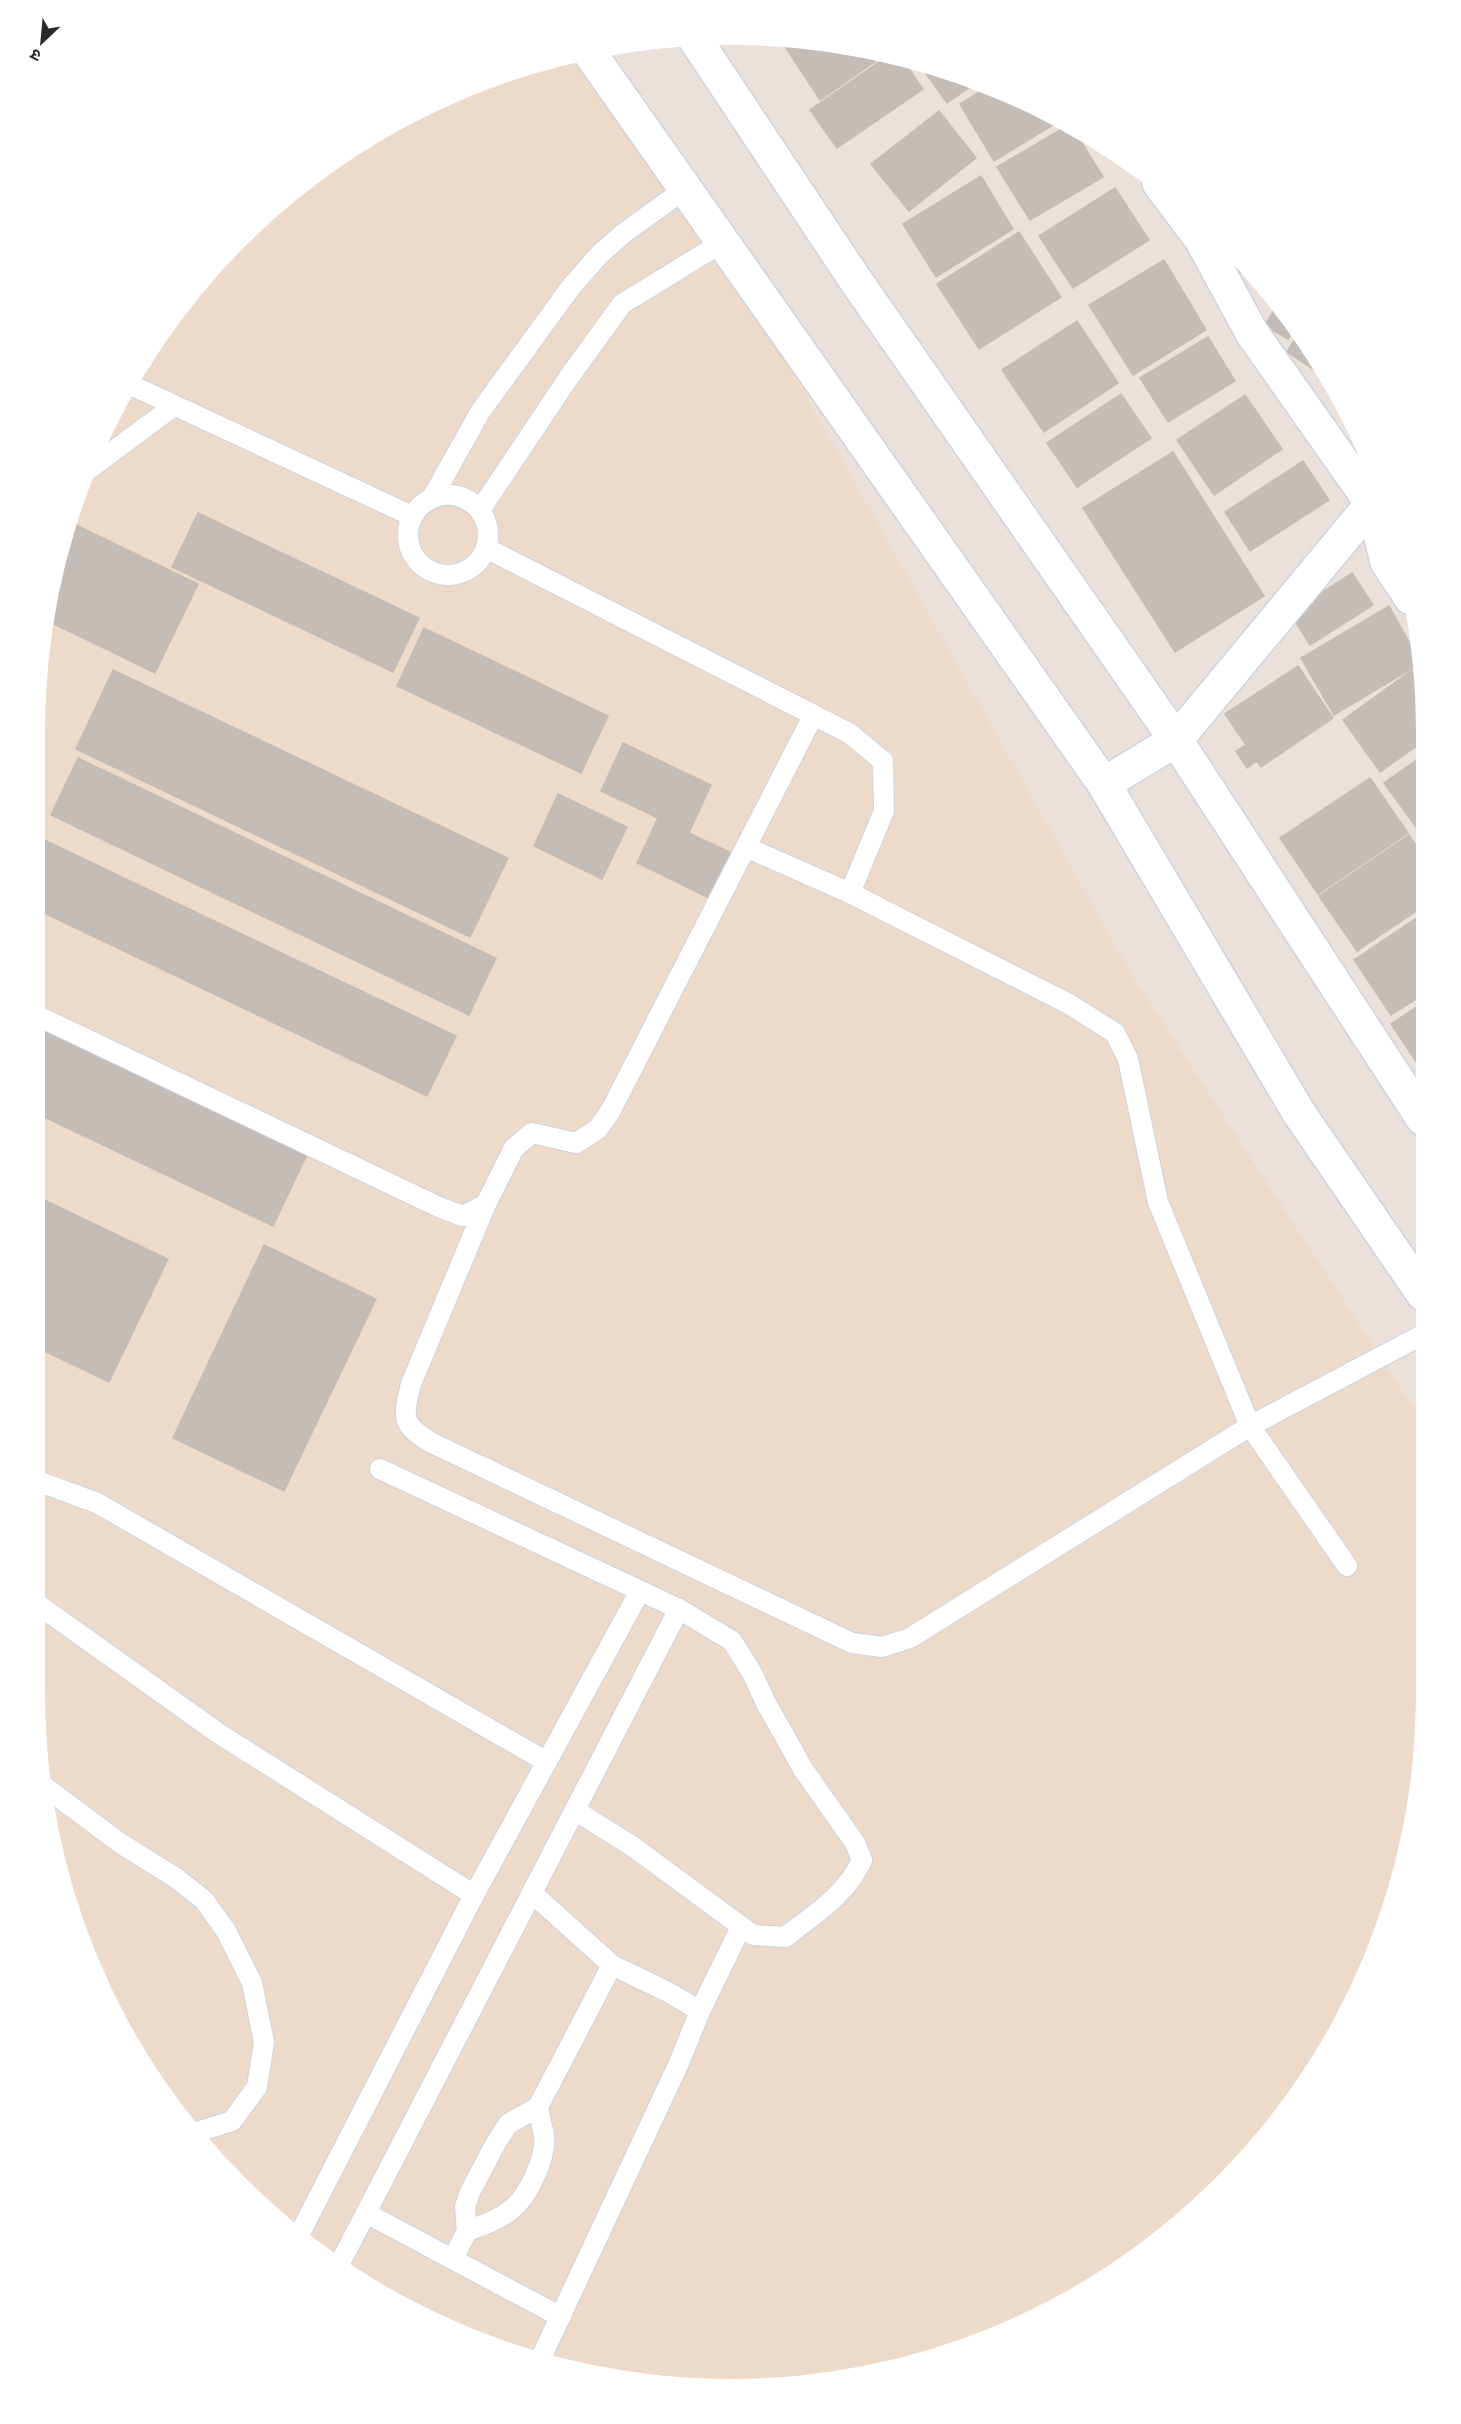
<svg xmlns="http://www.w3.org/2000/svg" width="1461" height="2424" viewBox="0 0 1461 2424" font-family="'Roboto Condensed','Noto Sans Devanagari',sans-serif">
<rect width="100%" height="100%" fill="#ece0da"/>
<polygon fill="#eedac9" points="582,54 776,343 1133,977 1422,1421 1421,1784 1374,1960 1283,2117 1222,2186 1117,2272 954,2353 822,2383 730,2389 639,2383 507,2353 422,2318 307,2246 178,2117 106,2002 71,1917 41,1785 40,640 87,464 178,307 271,207 382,128 506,72"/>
<g fill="#c4bcb6" stroke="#c7bcb4" stroke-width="1.5">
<polygon points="788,38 886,54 820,100 782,42"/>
<polygon points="889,55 901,57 923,89 837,148 810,110"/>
<polygon points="917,61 976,83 947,103"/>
<polygon points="987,87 1038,106 1061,120 994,161 960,104"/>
<polygon points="939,111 976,158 909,211 871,164"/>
<polygon points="1068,125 1073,128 1103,177 1030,220 997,167"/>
<polygon points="981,176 1013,229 936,277 903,224"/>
<polygon points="1115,188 1149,240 1073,288 1039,236"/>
<polygon points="1019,232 1061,297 979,349 937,284"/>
<polygon points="1231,251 1254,272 1264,285 1224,263"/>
<polygon points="1164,260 1206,330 1133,375 1089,305"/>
<polygon points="1277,304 1294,328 1288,339 1265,326"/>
<polygon points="1077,321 1118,383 1044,432 1002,370"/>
<polygon points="1298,334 1333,382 1287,352"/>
<polygon points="1208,337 1235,381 1168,422 1140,378"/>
<polygon points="1121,394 1151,438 1077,487 1047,443"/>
<polygon points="1245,395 1282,449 1214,495 1177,440"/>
<polygon points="1173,452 1264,596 1175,652 1083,508"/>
<polygon points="1303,461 1329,500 1250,551 1225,512"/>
<polygon points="198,513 419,618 393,672 172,567"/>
<polygon points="72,523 198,584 155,673 46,620"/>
<polygon points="1352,573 1373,605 1310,645 1290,613"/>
<polygon points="1389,606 1421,663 1334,715 1301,658"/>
<polygon points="424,628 608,716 581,773 397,686"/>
<polygon points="1298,666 1333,718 1261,767 1257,761 1247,768 1236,751 1246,745 1225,714"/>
<polygon points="113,670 508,858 470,937 76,749"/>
<polygon points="1412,670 1425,687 1425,740 1380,772 1343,720"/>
<polygon points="623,743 711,785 689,833 732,853 711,899 637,863 658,818 601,791"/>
<polygon points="1425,754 1424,834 1422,835 1384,783"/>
<polygon points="78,758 496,958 469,1015 51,815"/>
<polygon points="1370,778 1408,833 1318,894 1280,838"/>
<polygon points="558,794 627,827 602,879 534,846"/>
<polygon points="1409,835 1424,857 1424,906 1357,951 1319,896"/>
<polygon points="40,838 456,1036 427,1096 40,911"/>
<polygon points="1424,913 1424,994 1391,1015 1354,960"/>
<polygon points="1424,1002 1423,1072 1391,1024"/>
<polygon points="49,1023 310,1148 273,1226 40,1115 40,1040"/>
<polygon points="40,1198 168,1259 109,1382 40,1349"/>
<polygon points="264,1245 376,1299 284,1491 173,1438"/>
</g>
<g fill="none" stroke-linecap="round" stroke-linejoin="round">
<g stroke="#cdd4df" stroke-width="22">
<g id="service">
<polyline points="133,386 412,516"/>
<polyline points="85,472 174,406"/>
<circle cx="448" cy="535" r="40"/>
<polyline points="432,498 480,412 571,287 600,254 624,233 685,189"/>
<polyline points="480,510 569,377 622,304 723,242"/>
<polyline points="486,548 849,733 883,761 884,811 850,893 1069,1004 1115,1033 1128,1059 1158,1202 1250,1426 1347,1566"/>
<polyline points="746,847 850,893"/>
<polyline points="40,1017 441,1208 463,1216 486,1204 514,1148 532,1133 576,1143 598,1129 611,1110 813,716"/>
<path d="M486,1204L411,1384C403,1417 400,1424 432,1443L852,1643L882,1647L910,1638L1250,1426L1422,1335"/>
<path d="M380,1469L679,1609L732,1641L752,1673L766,1703L803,1769L855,1843L862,1860C847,1894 814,1915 785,1937L753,1935L632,1846L576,1811"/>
<polyline points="40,1482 97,1503 547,1762"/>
<polyline points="40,1606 218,1733 474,1895"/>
<polyline points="41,1784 120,1843 176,1878 204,1900 226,1931 252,1983 264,2042 257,2087 232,2121 197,2132 192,2131"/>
<polyline points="532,1893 612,1965 668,1992 700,2011 679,2063 540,2360"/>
<polyline points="700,2011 741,1927"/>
<polyline points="538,2107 612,1965"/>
<polyline points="366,2213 561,2317"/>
<polyline points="298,2237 474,1895 640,1591"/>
<path d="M453,2259L467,2231L465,2207L470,2192L496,2143L508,2124L538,2107C539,2116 542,2125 544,2134C547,2156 529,2195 512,2209C499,2220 483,2225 467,2231"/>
<polyline points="339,2265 679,1609"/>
</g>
</g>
<g stroke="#cdd4df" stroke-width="36">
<g id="minor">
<polyline points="1159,183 1201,239 1252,333 1373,505 1387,562 1411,598"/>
<polyline points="1104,784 1176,740 1380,494"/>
</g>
</g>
<g stroke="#cdd4df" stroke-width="36">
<g id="tertiary">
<polyline points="695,39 854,278 1176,740 1423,1119"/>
<polyline points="589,52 1104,784 1299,1113 1423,1294"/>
</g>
</g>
<use href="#service" stroke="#fff" stroke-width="20"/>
<use href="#minor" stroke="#fff" stroke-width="33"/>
<use href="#tertiary" stroke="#fff" stroke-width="33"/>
</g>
<path d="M0 0H1461V2424H0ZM730 45H731A685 685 0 0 1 1416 730V1694A685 685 0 0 1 731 2379H730A685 685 0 0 1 45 1694V730A685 685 0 0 1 730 45Z" fill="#fff" fill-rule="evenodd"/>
<g transform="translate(42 42) rotate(206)" stroke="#ffffff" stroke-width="4.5" paint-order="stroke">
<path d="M0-4.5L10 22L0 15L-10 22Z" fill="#292929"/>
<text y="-9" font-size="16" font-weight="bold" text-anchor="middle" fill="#292929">उ</text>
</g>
</svg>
